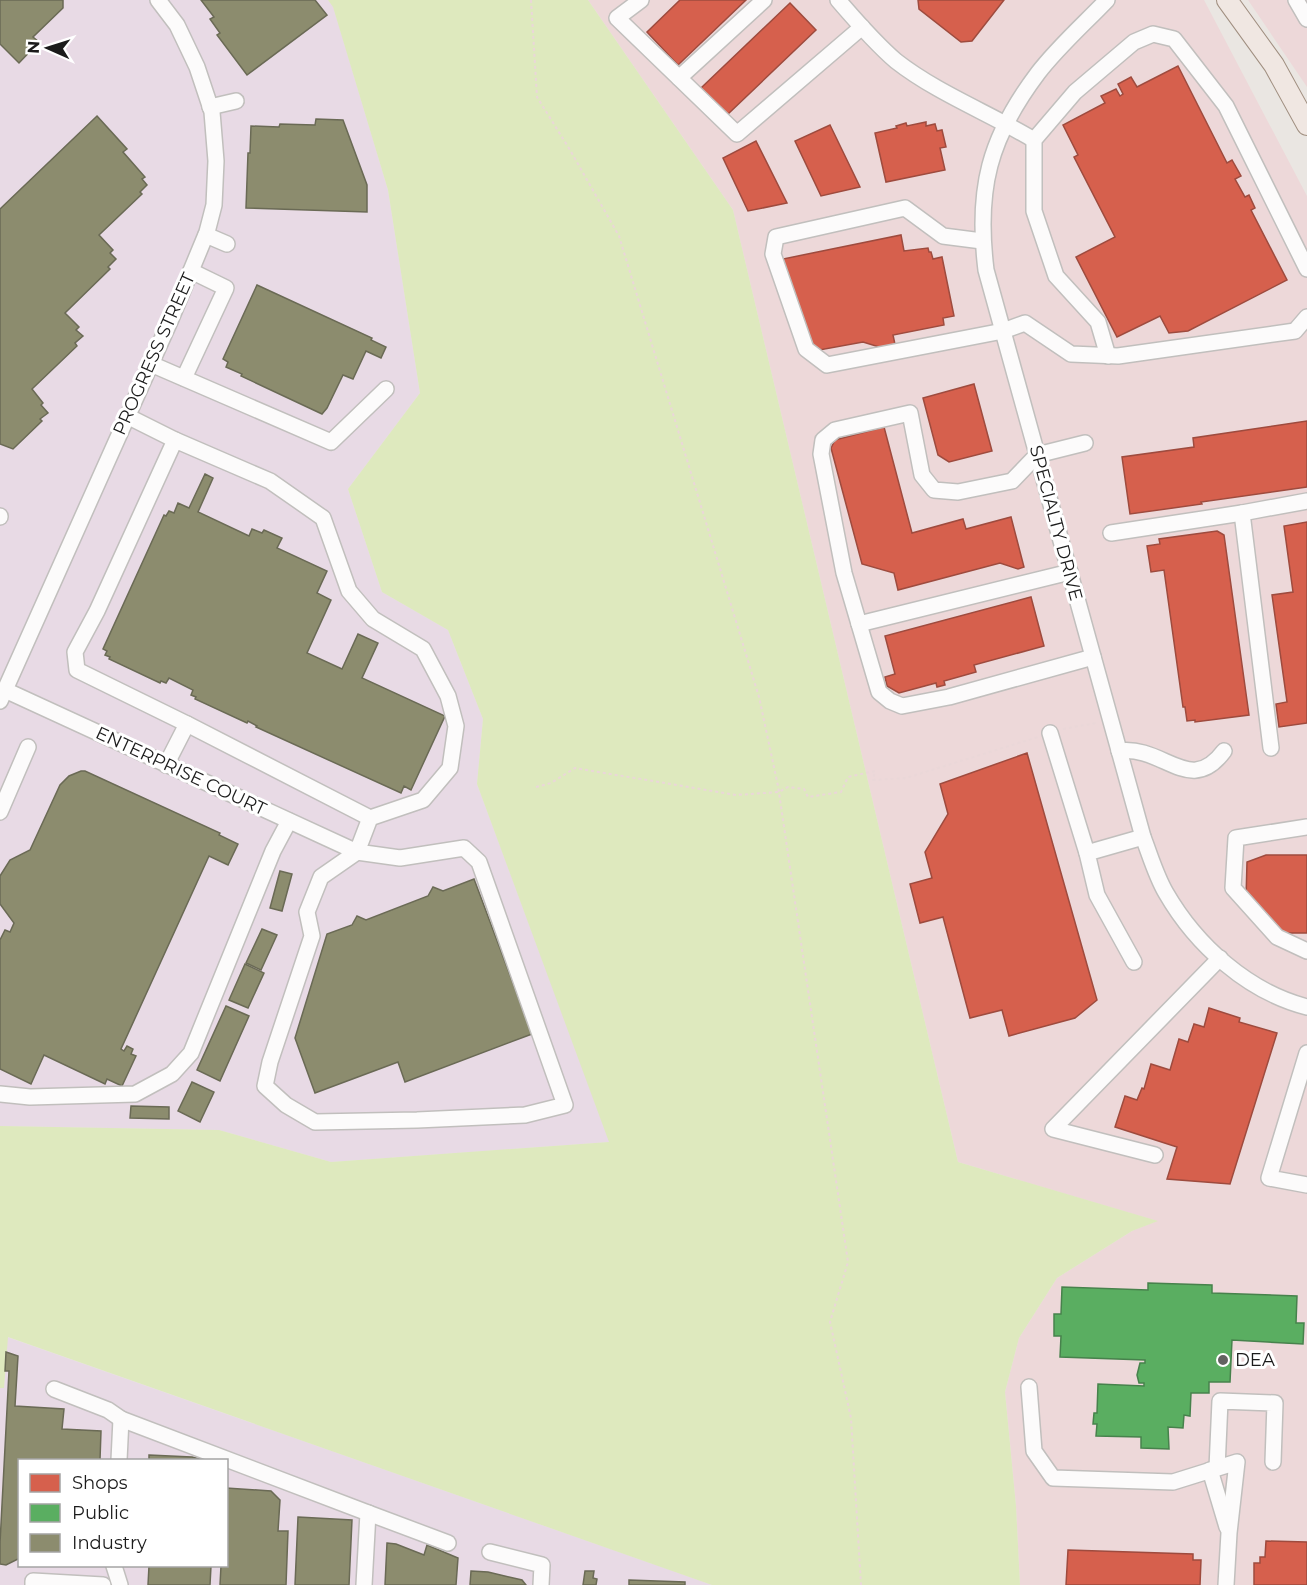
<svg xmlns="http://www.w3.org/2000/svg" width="1307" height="1585" viewBox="0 0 1307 1585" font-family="Montserrat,sans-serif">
<rect width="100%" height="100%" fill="#eae6e2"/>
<g fill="#edd8d9">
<polygon points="588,0 1204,0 1307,196 1307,1585 1020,1585 1016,1506 1005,1392 1019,1338 1057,1278 1132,1231 1157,1221 958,1162 733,210"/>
<polygon points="1248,0 1307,0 1307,87 1305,84"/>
</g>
<g fill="#e8dae5" fill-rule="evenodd">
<polygon points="0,0 328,0 333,6 388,190 420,393 348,489 382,592 448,630 483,719 477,784 610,1142 331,1162 219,1130 0,1126"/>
<path d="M7,1337L687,1576L712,1585H0V1388H4ZM20,1460H226V1566H20Z"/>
</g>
<polygon fill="#dee9be" points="328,0 588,0 733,210 958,1162 1158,1221 1132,1231 1057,1278 1019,1338 1005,1392 1016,1506 1020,1585 712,1585 8,1337 4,1388 0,1388 0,1126 219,1130 331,1162 609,1142 477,784 483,719 448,630 382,592 348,489 420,393 388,190 333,7"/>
<g fill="#d6604d" stroke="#9e4b3e" stroke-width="1.5">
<polygon points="680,0 746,0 678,65 647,32"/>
<polygon points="918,0 1004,0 972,41 961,42 919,9"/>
<polygon points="790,3 816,30 727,115 701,88"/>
<polygon points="1178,66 1227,163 1232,160 1241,176 1235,179 1245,197 1249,195 1255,208 1251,210 1287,280 1188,331 1169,333 1160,316 1117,337 1076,257 1115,237 1074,157 1078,155 1063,125 1105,103 1101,96 1116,89 1120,96 1123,94 1118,84 1131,77 1137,87"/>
<polygon points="926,122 926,126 935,124 937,131 942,130 946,147 940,148 945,170 886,182 875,133 897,128 896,126 906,123 907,126"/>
<polygon points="830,125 860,187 821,196 795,141"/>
<polygon points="756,141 787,203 748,211 723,158"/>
<polygon points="901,235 904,251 928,248 929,252 931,252 933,259 942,257 954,316 943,318 944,325 893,335 896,349 889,350 863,342 814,351 783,259"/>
<polygon points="974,384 992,451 949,462 938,455 923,398"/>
<polygon points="1307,421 1307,487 1201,502 1202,504 1130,514 1122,457 1194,447 1193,438"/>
<polygon points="884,427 912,533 963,519 966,529 1011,517 1024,567 1018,569 1000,563 898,590 894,573 862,564 831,448 835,440"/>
<polygon points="1307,522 1307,723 1279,727 1276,704 1287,702 1272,595 1293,592 1284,526"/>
<polygon points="1217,531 1224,535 1249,715 1195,722 1195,720 1187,721 1185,707 1183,707 1164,570 1151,572 1147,546 1160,544 1159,539"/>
<polygon points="1031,597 1044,646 974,665 976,672 944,681 945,685 937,687 936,683 899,693 887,686 885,677 895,674 885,636"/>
<polygon points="1027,753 1097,1000 1075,1018 1009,1036 1002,1010 970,1018 943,917 920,923 910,884 932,878 925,852 948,814 940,784"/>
<polygon points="1266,855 1307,855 1307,933 1280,933 1246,899 1247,862"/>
<polygon points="1209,1008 1240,1018 1239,1022 1277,1033 1230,1184 1167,1179 1177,1147 1115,1127 1125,1096 1137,1100 1142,1088 1144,1089 1151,1064 1170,1070 1179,1039 1188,1042 1194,1024 1204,1027"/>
<polygon points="1266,1541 1307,1542 1307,1585 1254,1585 1254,1563 1260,1563 1260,1557 1265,1557"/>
<polygon points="1068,1550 1193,1554 1193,1560 1201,1560 1200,1585 1066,1585"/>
</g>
<polygon fill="#5aae61" stroke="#47824c" stroke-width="1.5" points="1148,1283 1212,1285 1212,1293 1297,1296 1296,1323 1304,1323 1303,1344 1232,1340 1230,1382 1209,1382 1209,1393 1191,1393 1190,1416 1184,1415 1183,1428 1168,1427 1169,1449 1141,1448 1141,1437 1096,1436 1097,1424 1093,1424 1094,1413 1097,1413 1098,1384 1144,1386 1144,1383 1139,1383 1137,1375 1140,1363 1145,1363 1145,1360 1060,1357 1061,1336 1054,1336 1054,1314 1061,1314 1062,1287 1148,1290"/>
<g fill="#8c8c6e" stroke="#6a6a55" stroke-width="1.5">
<polygon points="0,0 63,0 63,8 33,37 39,42 19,63 0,44"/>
<polygon points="201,0 315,0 327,15 247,75 217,35 220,33 210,19 214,17"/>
<polygon points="97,116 127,149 123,152 145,177 142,179 147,185 140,192 142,194 99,235 113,250 110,253 116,259 108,267 110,269 65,313 79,327 76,330 83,336 75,343 77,346 32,389 43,403 41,405 48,413 40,419 42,421 13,449 0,444 0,209"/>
<polygon points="316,119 343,120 367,185 367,212 246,208 248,153 250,153 251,126 279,127 280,124 315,125"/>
<polygon points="257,285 372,338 371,340 386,347 381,358 366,351 353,379 343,375 327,408 322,414 241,376 242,374 226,367 228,362 223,359"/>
<polygon points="205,474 213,478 198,512 249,536 252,529 262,533 264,530 282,538 277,548 327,571 317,593 331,600 307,653 342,669 358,634 378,643 362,678 445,716 411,790 404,786 401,793 256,727 257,726 248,721 247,723 195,699 196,697 191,695 193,690 169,678 166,683 161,681 160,683 109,659 110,657 105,655 107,651 103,649 164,515 166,516 169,511 174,513 178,503 189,508"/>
<polygon points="81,771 85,771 220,833 219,835 238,844 228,865 209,856 121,1049 124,1051 127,1046 133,1049 131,1054 136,1056 122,1086 107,1079 105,1084 44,1055 31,1084 0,1069 0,940 5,930 10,932 14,923 0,904 0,876 10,860 30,850 60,785 69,776"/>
<polygon points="280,871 292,874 282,911 270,908"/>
<polygon points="474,879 532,1034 405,1082 398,1062 315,1093 295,1038 327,934 352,925 357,916 366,920 428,896 433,887 443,891"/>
<polygon points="262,929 277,935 261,970 246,963"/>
<polygon points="245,964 264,973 248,1008 229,1000"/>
<polygon points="226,1006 249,1016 220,1081 197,1070"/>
<polygon points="192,1082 214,1092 200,1122 178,1111"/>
<polygon points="131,1106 169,1107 169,1119 130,1118"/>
<polygon points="6,1352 18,1356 15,1406 64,1409 62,1429 101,1431 100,1460 20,1460 20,1558 6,1565 0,1564 0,1543 9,1371 5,1371"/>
<polygon points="149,1455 192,1457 203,1460 149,1460"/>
<polygon points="226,1488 271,1491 280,1500 278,1531 288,1531 286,1585 220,1585 221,1566 226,1566"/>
<polygon points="298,1517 352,1520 349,1585 295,1585"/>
<polygon points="387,1543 396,1544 424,1555 427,1545 458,1558 456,1585 385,1585"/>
<polygon points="149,1566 211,1566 210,1585 148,1585"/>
<polygon points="471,1571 488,1572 522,1580 526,1585 470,1585"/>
<polygon points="585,1571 594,1571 593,1578 597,1579 596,1585 583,1585"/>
<polygon points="629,1580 685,1582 685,1585 629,1585"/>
</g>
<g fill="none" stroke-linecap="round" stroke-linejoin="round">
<g stroke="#c1bfbd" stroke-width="18">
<g id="minor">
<polyline points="641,0 617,18 737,134 862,27"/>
<path d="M838,0C856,21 875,43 896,61C937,93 989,113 1034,140"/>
<path d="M1107,0C1084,24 1058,47 1038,73C989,138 976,189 986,270L1143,837C1150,855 1156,876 1166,893C1196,945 1248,992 1307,1007"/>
<polyline points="1296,0 1307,19"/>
<polyline points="679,78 764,0"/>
<polyline points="210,107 236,101"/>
<polyline points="206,235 227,244"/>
<polyline points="982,241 943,236 905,208 776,237 773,254 806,349 827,365 1003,331 1025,323 1071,354 1118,356 1295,331 1307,317"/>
<polyline points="1108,356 1098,322 1056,276 1034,211 1034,140 1075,92 1134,42 1153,34 1174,39 1226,106 1307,269"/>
<polyline points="151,364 331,442 386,389"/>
<polyline points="184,378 226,288 191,271"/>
<polyline points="127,416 175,440"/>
<polyline points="1085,443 1037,455 1012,481 958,492 934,490 922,475 910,413 835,430 823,440 821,454 844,573 879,692 890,701 902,706 949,697 1093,657"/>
<polyline points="0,516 0,517"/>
<polyline points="1111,533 1242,513"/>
<polyline points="859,624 1070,572"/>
<polyline points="5,690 357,852 400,858 464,848 479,862 565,1105 525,1115 417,1120 315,1122 286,1105 265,1086 270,1062 312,936 307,912 321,877 357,852 370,818 423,800 450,768 456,726 448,696 423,649 373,619 349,591 323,518 270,481 175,440 97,611 75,652 77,670 187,724 166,765"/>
<polyline points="0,701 171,319 207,232 214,205 216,161 212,112 197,67 177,25 158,0"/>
<polyline points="187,724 370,818"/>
<polyline points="1050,733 1087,853"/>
<polyline points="1271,748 1242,513 1307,501"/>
<path d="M1119,751C1164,745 1190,797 1224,751"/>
<polyline points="0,812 28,747"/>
<polyline points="1307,827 1236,838 1233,888 1277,937 1307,951"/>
<polyline points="1134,962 1097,895 1087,853 1143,837"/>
<polyline points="1307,1053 1269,1178 1307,1185"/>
<polyline points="0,1094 30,1097 135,1094 172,1074 191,1053 273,851 289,821"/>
<polyline points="1155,1155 1053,1129 1220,958"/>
<polyline points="1029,1387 1034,1451 1053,1478 1173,1482 1237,1462 1229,1533 1226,1585"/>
<polyline points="54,1389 108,1410 121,1419"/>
<polyline points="119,1460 121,1419 368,1513 364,1585"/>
<polyline points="1217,1468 1220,1401 1275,1403 1273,1462"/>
<polyline points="1210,1470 1227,1527"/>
<polyline points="368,1513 448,1543"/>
<polyline points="490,1552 542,1565 541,1585"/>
<polyline points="114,1566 120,1585"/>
<polyline points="33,1585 33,1581 103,1585"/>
</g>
</g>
<g stroke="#a08f80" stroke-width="22">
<polyline id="major" points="1227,0 1274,65 1307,125"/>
</g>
<g stroke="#ead7d8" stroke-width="2" stroke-dasharray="3 3" stroke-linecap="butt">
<polyline points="531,0 537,97 570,150 619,236 759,697 778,786 848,1262 830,1322 851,1418 861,1585"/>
<polyline points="1063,729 1096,723"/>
<polyline points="536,787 551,783 575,768 736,795 779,792 788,787 804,789 808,797 841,792 848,777 875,771 873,780 906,778 1038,737"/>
</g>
<use href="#minor" stroke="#fcfbfb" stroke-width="15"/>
<use href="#major" stroke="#f0e7e2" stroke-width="20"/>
</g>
<circle fill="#636261" stroke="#fff" stroke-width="2" cx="1223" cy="1360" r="6"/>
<g text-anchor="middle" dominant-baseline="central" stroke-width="6" stroke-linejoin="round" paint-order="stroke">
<g font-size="18" fill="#1b1b1b" stroke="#fff">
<text transform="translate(154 354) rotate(-66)">PROGRESS STREET</text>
<text transform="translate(1056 523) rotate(75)">SPECIALTY DRIVE</text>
<text transform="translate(181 771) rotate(25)">ENTERPRISE COURT</text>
</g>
<g font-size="18" fill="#1b1b1b" stroke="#fff" text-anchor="start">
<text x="1235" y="1360">DEA</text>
</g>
</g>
<rect x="18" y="1459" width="210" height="108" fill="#ffffff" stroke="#a4a4a4" stroke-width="1.5"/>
<rect x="30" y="1474" width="30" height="18" fill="#d6604d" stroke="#a4a4a4" stroke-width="1.5"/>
<text x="72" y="1489" font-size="18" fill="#1b1b1b">Shops</text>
<rect x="30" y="1504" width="30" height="18" fill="#5aae61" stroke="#a4a4a4" stroke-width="1.5"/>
<text x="72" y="1519" font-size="18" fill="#1b1b1b">Public</text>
<rect x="30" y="1534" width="30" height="18" fill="#8c8c6e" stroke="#a4a4a4" stroke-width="1.5"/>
<text x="72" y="1549" font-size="18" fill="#1b1b1b">Industry</text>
<g transform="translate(48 48) rotate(273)" stroke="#ffffff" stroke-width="4.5" paint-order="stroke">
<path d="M0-4.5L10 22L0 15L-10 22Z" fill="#1b1b1b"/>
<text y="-9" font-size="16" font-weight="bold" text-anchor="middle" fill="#1b1b1b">N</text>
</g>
</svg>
